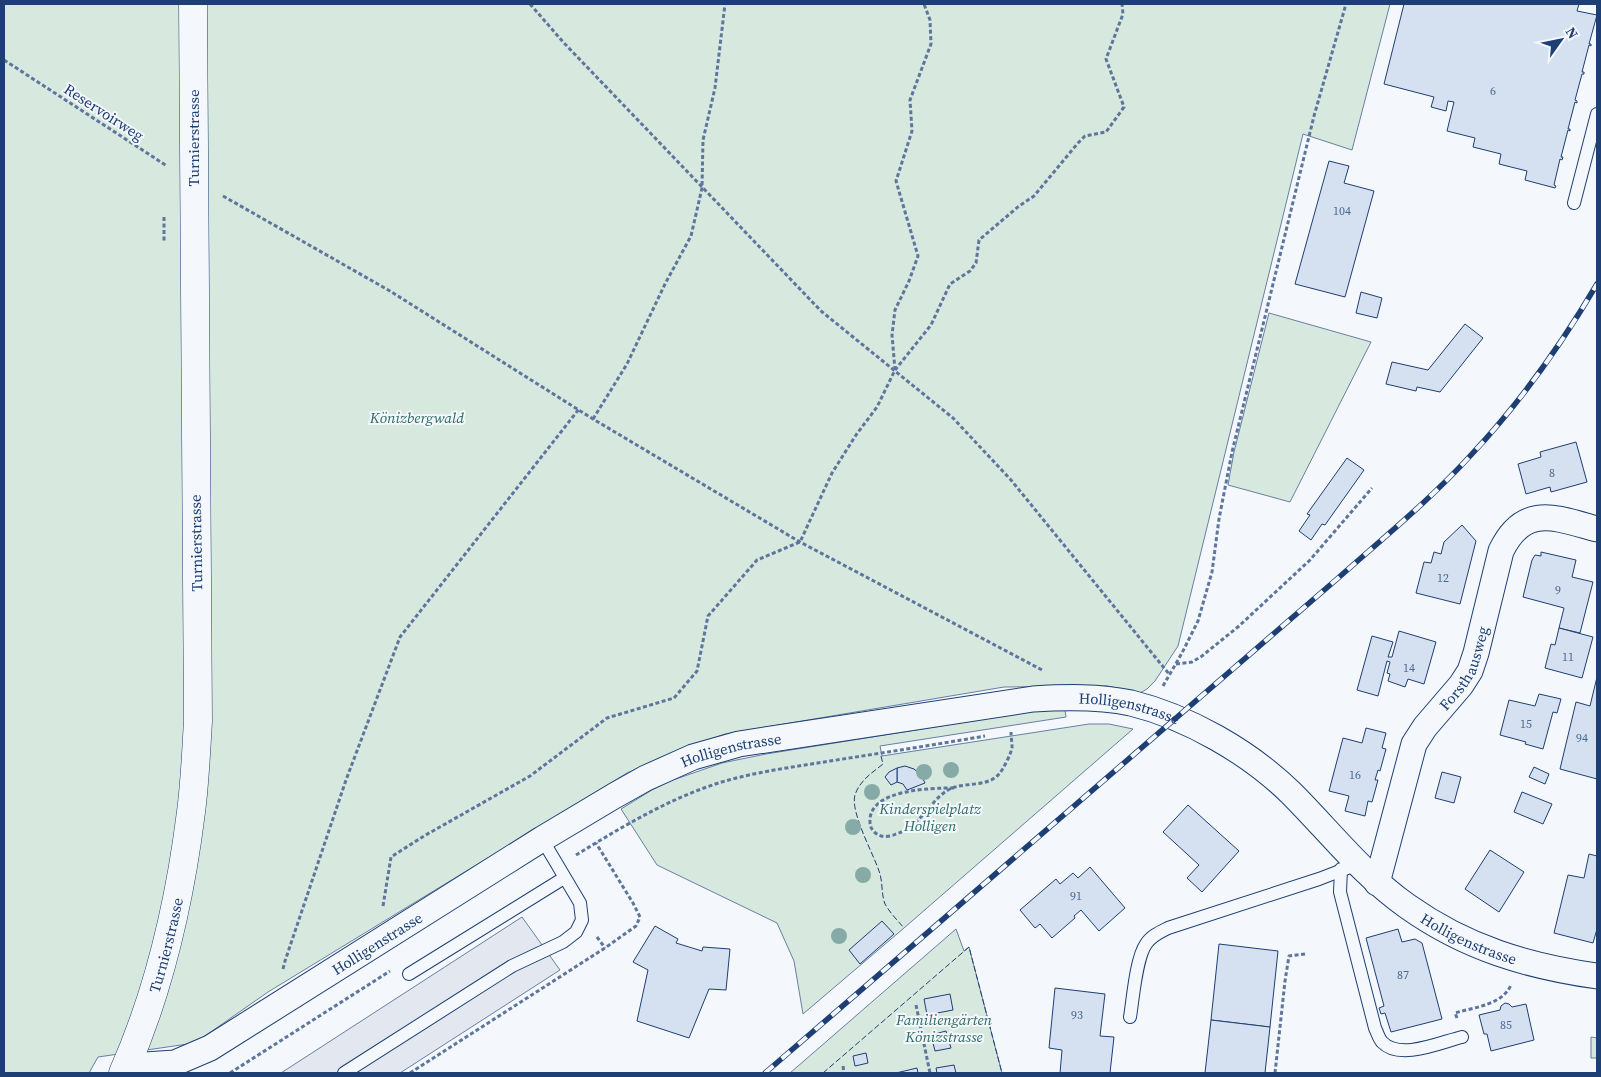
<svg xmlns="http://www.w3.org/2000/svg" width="1601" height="1077" viewBox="0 0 1601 1077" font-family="'Source Serif 4',serif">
<rect width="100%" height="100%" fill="#f4f7fb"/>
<g fill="#d7e8df" stroke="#687fa3">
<polygon points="4,4 1390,4 1352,150 1303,134 1178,646 1155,681 1147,689 1140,693 1107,686 1004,687 725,734 685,748 627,773 268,992 195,1043 98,1057 89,1073 4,1073"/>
<polygon points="1269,313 1371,342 1290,502 1228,485 1234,452"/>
<polygon points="1053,710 1065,710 1066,717 880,746 882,756 1089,724 1109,724 1133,729 904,928 803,1014 794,961 777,923 657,865 621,809 652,790 673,780 722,763 766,754 1034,711"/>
<polygon points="956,929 964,951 969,947 1002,1073 790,1073"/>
<polygon points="1591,1037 1597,1038 1597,1058 1591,1058"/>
</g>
<polygon fill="#e3e8f0" stroke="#687fa3" points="522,917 560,970 400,1073 281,1073"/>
<g fill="#d5e0f0" stroke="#1d3f73">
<polygon points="1404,4 1579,4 1577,11 1597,15 1589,44 1591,44 1591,46 1589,45 1582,72 1584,72 1584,74 1582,74 1575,100 1577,101 1577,103 1575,102 1568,129 1570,129 1570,131 1568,130 1561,157 1563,157 1562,160 1560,159 1554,185 1556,186 1555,188 1525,180 1527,171 1499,164 1501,154 1473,147 1475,138 1447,131 1454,102 1448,101 1446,111 1431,107 1434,97 1384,84"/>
<polygon points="1329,161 1349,166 1344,183 1374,191 1345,297 1295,284"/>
<polygon points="1361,292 1382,298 1377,318 1356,313"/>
<polygon points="1465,324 1483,338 1440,392 1417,387 1416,391 1386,384 1392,362 1428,370"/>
<polygon points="1576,442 1587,482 1551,492 1550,487 1526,494 1518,464 1541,457 1540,452"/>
<polygon points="1347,458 1364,470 1325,525 1322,524 1311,540 1299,531 1310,515 1307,514"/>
<polygon points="1462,525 1476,541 1460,604 1416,593 1424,562 1431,563 1434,552 1441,554 1444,542"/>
<polygon points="1541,552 1576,560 1572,577 1593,582 1580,633 1559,628 1564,608 1523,597 1532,560 1535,555 1541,556"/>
<polygon points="1559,628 1593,637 1582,678 1545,668 1551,644 1555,645"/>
<polygon points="1399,631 1436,642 1424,684 1408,679 1405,687 1388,681 1390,674 1387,673 1390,662 1387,661 1378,696 1357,690 1372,636 1393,642 1388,657 1392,657"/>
<polygon points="1597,677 1597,779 1560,769 1576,702 1590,706"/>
<polygon points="1539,694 1561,699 1557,713 1553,712 1543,749 1525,744 1526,742 1500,735 1509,700 1535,706"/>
<polygon points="1366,728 1386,733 1382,748 1386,749 1380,771 1378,770 1375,780 1378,780 1372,802 1368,801 1365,816 1345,811 1349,796 1329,791 1343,738 1362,743"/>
<polygon points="905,766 914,769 921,775 925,783 907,790 903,784 897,782 897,768"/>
<polygon points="1534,767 1549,774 1545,784 1529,777"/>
<polygon points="897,768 897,782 891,785 885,777 889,772"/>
<polygon points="1442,772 1461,777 1454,803 1435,798"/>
<polygon points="1522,792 1552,804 1543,824 1514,812"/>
<polygon points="1188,805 1239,851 1202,892 1187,878 1199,865 1163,832"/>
<polygon points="1490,850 1524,872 1499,912 1465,889"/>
<polygon points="1589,854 1597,856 1597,929 1593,943 1554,933 1568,875 1584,878"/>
<polygon points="1090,867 1125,908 1099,931 1081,910 1074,916 1075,918 1052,938 1040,924 1035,928 1020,910 1056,879 1060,884 1073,873 1078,878"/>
<polygon points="882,921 894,934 860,964 849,950"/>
<polygon points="655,926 678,939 676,943 702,951 703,947 730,949 726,990 709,989 689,1038 637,1021 648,970 633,962"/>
<polygon points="1398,929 1402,942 1415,939 1422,943 1442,1019 1391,1032 1385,1013 1381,1014 1379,1008 1384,1006 1366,938"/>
<polygon points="1219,944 1278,951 1270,1027 1211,1020"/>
<polygon points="1055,988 1105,994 1100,1036 1114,1037 1110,1073 1060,1073 1062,1050 1049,1048"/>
<polygon points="950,994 953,1010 927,1015 924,999"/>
<polygon points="1505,1003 1509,1004 1512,1007 1526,1004 1534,1040 1491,1051 1487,1034 1484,1034 1479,1015 1500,1010 1501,1006"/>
<polygon points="1211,1020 1270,1027 1265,1073 1205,1073"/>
<polygon points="946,1031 951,1048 935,1051 931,1035"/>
<polygon points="866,1053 868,1063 855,1066 853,1056"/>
<polygon points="954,1065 956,1073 937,1073 936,1068"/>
<polygon points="917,1068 918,1073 896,1073"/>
</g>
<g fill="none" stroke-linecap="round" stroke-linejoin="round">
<g stroke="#1d3f73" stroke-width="14">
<g id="lane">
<polyline points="1574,203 1597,114"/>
<path d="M1341,869L1340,892L1375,1028C1377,1032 1379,1039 1382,1042C1400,1061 1441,1042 1462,1037"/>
<polyline points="409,974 564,878"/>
<path d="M1130,1017C1133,999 1136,958 1146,944C1151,936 1160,932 1168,928L1319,879L1358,864"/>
<polyline points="344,1073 512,966 563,942 576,932 582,920 580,903 542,839"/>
</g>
</g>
<g stroke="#1d3f73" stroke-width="27">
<g id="street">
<path id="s1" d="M1377,883L1414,744L1425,727L1461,685L1470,671L1476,653L1501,551C1524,503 1556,518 1597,529"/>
<path id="s2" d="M129,1060L145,1065L175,1063L210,1048L542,839L614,796L646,778L693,757L739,744L1033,699C1065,697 1099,696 1131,703C1188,717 1249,752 1291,793C1329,831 1363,875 1407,906C1466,948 1527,966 1597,976"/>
</g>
</g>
<g stroke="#1d3f73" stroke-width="29">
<g id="secondary">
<path id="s3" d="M123,1073C159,992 180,900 191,812C195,782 196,752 198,721L193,4"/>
</g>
</g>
<g stroke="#5e769c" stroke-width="3" stroke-dasharray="4 2.5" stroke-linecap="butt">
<polyline points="530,4 564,43 821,311 953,418 1011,480 1169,674"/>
<polyline points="4,60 167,166"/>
<polyline points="223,196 390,291 593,419 800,542 1044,671"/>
<polyline points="164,217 164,241"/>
<polyline points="895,370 892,335 895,310 909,281 918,256 896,181 912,131 910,100 931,44 930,20 924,4"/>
<polyline points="593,419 627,364 665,284 691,236 702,188 703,140 715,88 725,4"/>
<polyline points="1176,664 1192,662 1202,656 1239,626 1310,560 1372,488"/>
<polyline points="1163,686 1182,653 1198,621 1212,572 1219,519 1232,452 1314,116 1346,4"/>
<path d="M954,788C932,788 868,789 870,822C870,829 875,834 881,836C886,837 892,836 896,834C923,826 932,794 955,787C969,783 989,786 999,774C1003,770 1012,752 1012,747C1012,742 1011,737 1011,732"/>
<path d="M576,855C617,830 658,805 704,788C744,773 788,768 830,761C882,753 933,745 985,736"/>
<polyline points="383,906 391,857 424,836 530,776 607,718 674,698 697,671 708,616 757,560 800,542 832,473 856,435 877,407 895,370 931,325 950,284 970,271 976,263 979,240 1019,206 1034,196 1078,143 1085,136 1106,132 1124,107 1106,59 1123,14 1122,4"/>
<polyline points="597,937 605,948"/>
<polyline points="283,969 285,961 346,780 400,637 579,409"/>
<polyline points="916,1005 930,1073"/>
<path d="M1457,1018L1455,1013C1475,1007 1502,1005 1511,985"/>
<polyline points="843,1066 844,1073"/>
<polyline points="230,1073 390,971"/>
<polyline points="410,1073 605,948 636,926 640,917 633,903 596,843"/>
<polyline points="1275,1073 1285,981 1289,956 1305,954"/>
</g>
<use href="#lane" stroke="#f4f7fb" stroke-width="12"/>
<use href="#street" stroke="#f4f7fb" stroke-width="25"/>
<use href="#secondary" stroke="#f4f7fb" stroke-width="28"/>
<g stroke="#1d3f73" stroke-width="5.5">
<path id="rail" d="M765,1073L1337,579C1382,539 1430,500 1471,455C1520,403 1561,345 1597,284"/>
</g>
<use href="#rail" stroke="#f4f7fb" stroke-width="4" stroke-dasharray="11" stroke-linecap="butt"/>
<g stroke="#1d3f73" stroke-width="1" stroke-dasharray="6 2.5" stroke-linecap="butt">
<path d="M881,756L883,764C872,773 860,780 855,795C850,812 873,853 879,871C883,881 881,894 885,904C890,913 898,921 904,928"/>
<polyline points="823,1073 969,947 1002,1073"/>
</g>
</g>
<g fill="#86aba6">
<circle cx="951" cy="770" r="8"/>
<circle cx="924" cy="772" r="8"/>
<circle cx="872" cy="792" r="8"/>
<circle cx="853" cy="827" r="8"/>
<circle cx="863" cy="875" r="8"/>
<circle cx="839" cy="936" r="8"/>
</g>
<g text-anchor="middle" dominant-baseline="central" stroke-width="4" stroke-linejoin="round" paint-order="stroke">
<g font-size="12" fill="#4b6792">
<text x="1493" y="91">6</text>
<text x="1342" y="211">104</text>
<text x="1552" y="473">8</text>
<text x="1443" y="578">12</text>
<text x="1558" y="590">9</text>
<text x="1568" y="657">11</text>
<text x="1409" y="668">14</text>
<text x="1526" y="724">15</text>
<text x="1582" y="738">94</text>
<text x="1355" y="775">16</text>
<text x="1076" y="896">91</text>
<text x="1403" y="975">87</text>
<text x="1077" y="1015">93</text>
<text x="1506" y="1025">85</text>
</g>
<g font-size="15" fill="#1d3f73" stroke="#f4f7fb">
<text transform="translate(104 112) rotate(33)">Reservoirweg</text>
<text transform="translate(193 138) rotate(-90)">Turnierstrasse</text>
<text transform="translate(196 543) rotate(-91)">Turnierstrasse</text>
<text stroke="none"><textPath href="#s1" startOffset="236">Forsthausweg</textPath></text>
<text stroke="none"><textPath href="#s2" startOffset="1092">Holligenstrasse</textPath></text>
<text stroke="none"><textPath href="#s2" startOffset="688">Holligenstrasse</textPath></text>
<text stroke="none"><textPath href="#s2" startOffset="1511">Holligenstrasse</textPath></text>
<text stroke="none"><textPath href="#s2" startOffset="282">Holligenstrasse</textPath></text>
<text stroke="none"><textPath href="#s3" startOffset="135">Turnierstrasse</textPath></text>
</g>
<g font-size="15" font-style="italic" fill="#2c6c60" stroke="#f4f7fb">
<text x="417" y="417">Könizbergwald</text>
<text x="930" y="808">Kinderspielplatz<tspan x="930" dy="17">Holligen</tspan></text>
<text x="944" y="1019">Familiengärten<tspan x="944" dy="17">Könizstrasse</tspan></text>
</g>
</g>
<rect width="1601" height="1077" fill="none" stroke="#1d3f73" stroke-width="10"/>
<g transform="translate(1561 40) rotate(57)" stroke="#f4f7fb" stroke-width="4" paint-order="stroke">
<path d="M0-4L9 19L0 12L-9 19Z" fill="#1d3f73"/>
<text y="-8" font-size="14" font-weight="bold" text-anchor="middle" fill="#1d3f73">N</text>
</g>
</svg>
